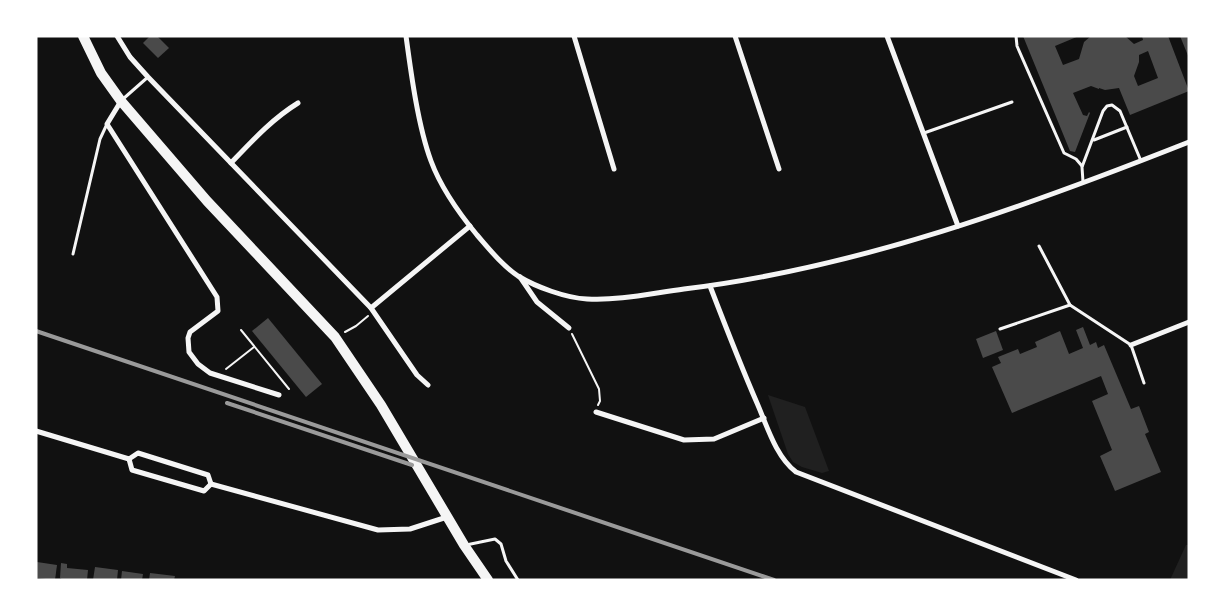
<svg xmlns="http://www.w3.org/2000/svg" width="1225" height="616" viewBox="0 0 1225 616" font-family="'DM Sans',sans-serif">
<rect width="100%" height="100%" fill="#111"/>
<g fill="#202020">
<polygon points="768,395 805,407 829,471 822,473 802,467 793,462 788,454"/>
<polygon points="1186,545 1189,545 1189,580 1170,580"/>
</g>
<g fill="#4a4a4a" fill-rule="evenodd">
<polygon points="150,36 157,36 169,48 158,58 143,43"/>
<path d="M1023,36H1079L1055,46L1063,65L1079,59L1084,42L1091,36H1125L1134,44L1143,40L1142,36H1168L1189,91L1130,115L1119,88L1105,90L1099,88V89L1091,86L1073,93L1083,115L1087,116L1089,112L1090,113L1075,152L1070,151ZM1148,51L1158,78L1138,86L1134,76L1139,62V55Z"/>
<polygon points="1180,36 1189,36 1189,58"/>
<polygon points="268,318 322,384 306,397 252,331"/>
<polygon points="1083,327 1090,345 1096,342 1098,348 1104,345 1131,409 1139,406 1149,432 1145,434 1161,472 1115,491 1100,456 1112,450 1092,401 1108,394 1101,376 1012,413 992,367 1001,363 998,357 1018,349 1020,354 1037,347 1035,342 1060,331 1069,354 1083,348 1076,330"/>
<polygon points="996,331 1003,350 983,358 976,339"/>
<polygon points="37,562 57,565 55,580 36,578"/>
<polygon points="61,563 67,564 67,568 88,570 87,580 63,580 60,578"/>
<polygon points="95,567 118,570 117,580 93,580"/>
<polygon points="122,571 143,574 142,580 121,580"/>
<polygon points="150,573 175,576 174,580 149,580"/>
</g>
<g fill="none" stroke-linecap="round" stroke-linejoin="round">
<g stroke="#f5f5f5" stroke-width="2">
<polyline points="241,330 289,389"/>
<polyline points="345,332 356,326 368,316"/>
<polyline points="572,334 599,389 600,401 598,405"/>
<polyline points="226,369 254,347"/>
</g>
<g stroke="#f5f5f5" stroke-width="3">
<polyline points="1016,36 1017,46 1064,153 1076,159 1082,166"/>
<polyline points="123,99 148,77"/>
<polyline points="924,133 1012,102"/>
<polyline points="1094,140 1127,127"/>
<polyline points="1083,182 1082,167 1103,111 1107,106 1112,105 1120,111 1141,161"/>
<polyline points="1039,246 1070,305"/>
<polyline points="73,254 100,139 107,124"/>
<polyline points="1000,329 1070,305 1131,345 1144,383"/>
<polyline points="466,545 495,539 501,544 506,561 518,580"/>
</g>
<g stroke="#f5f5f5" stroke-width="5">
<polyline points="117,36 130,57 148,77 371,308 417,375 428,385"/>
<path d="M406,36C411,73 418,126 431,161C441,188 458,212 477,235C490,250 502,265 518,276C536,287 566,298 587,299C618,301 653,293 684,289C858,268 1027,206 1189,142"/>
<polyline points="574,36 614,169"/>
<polyline points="735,36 779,169"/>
<polyline points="887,36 958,226"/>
<polyline points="121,101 107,124 217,297 218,311 190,332 188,338 189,352 198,364 210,373 279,395"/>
<path d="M231,163C252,141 272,119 298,103"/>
<polyline points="520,277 537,302 569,328"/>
<path d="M710,286C725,325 740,364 757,403C767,426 776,457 796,472L1076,580"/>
<polyline points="371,308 470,226"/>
<polyline points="1131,345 1189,322"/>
<polyline points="596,412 684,440 714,439 764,418"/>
<polyline points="36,431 129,459"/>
<polyline points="129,459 132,470 204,491 211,484"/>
<polyline points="129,459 138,453 208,475 211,484"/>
<polyline points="211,484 378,530 410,529 447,517"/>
</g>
<polyline stroke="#f5f5f5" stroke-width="10" points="83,36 101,73 121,101 207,201 335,337 381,405 464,545 488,580"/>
<g stroke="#9a9a9a" stroke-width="4">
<polyline points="36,331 774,580"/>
<polyline points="227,403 412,465"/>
</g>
</g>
<rect width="1225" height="616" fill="none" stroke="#ffffff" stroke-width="75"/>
</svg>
